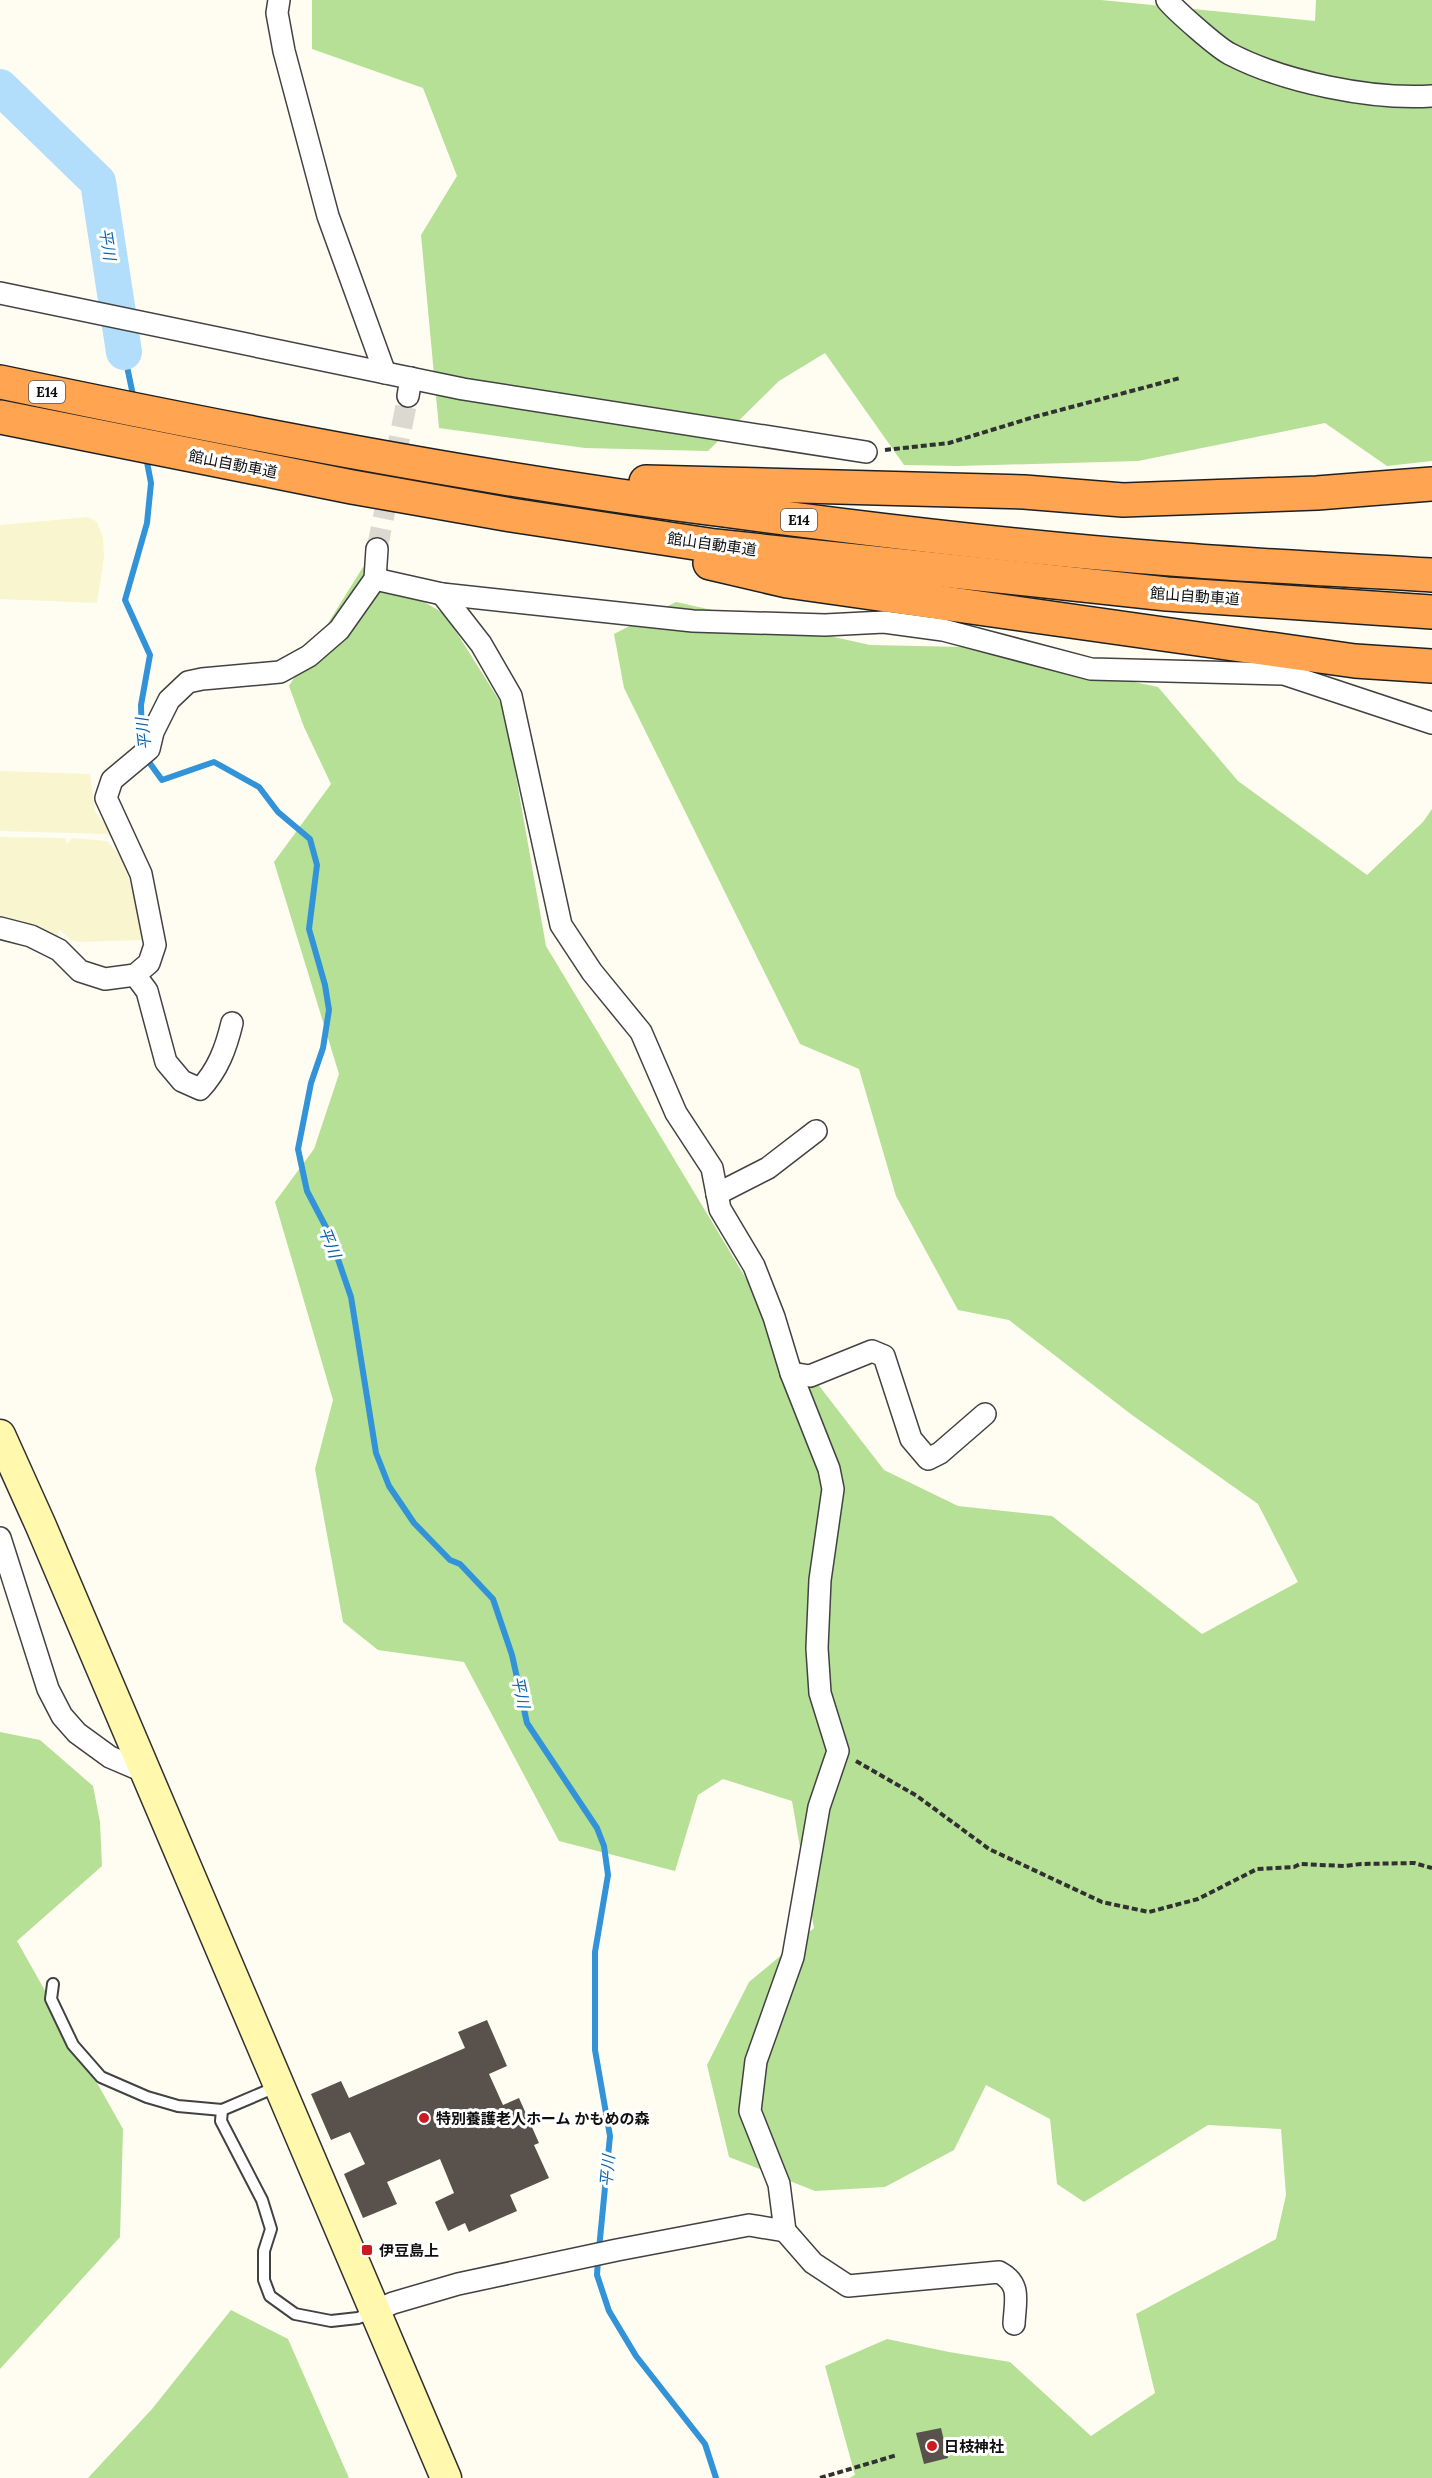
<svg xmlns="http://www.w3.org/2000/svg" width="1432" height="2478" viewBox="0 0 1432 2478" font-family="Lora,'Noto Sans JP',serif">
<rect width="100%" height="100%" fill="#fffdf2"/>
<g fill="#f8f5cf">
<polygon points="88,517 97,522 103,538 104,557 97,603 0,599 0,525"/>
<polygon points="0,771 90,774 95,812 109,829 108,834 0,831"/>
<polygon points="0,837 65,838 67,844 72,838 107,841 122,858 137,905 143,940 80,942 71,940 59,929 58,939 0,921"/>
</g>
<g fill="#b5e095">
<polygon points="312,0 1101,0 1315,21 1316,0 1432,0 1432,461 1387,466 1325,423 1138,461 959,466 904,465 825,353 779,381 708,451 585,448 439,428 421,235 457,176 423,88 312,49"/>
<polygon points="363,567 445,614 504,708 546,946 780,1335 884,1470 958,1506 1052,1516 1202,1634 1298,1582 1258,1504 1132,1415 1009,1320 958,1310 896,1196 859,1069 800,1044 624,688 614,634 676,602 870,645 965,647 1158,687 1238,781 1367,875 1423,822 1432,809 1432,2478 849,2478 855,2475 825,2366 887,2339 949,2352 1010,2362 1091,2436 1155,2393 1136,2314 1276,2239 1286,2195 1281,2129 1208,2125 1084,2202 1057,2184 1050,2119 986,2085 954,2150 885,2187 815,2191 729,2157 707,2065 749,1982 814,1928 792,1801 723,1779 698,1795 675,1871 559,1841 464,1662 378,1650 343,1622 315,1469 333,1400 275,1202 314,1149 339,1074 274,862 331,784 304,727 289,686"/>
<polygon points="0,1732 40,1740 93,1786 100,1822 102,1866 17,1941 123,2129 120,2237 0,2369"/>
<polygon points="231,2310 288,2339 349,2478 88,2478 152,2409"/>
</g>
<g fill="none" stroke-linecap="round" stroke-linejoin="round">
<g stroke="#3393d8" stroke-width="6">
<polyline points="124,352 134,400"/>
<polyline points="142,745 141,705 150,655 125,600 147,523 151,483 146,457"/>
<polyline points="146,758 162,780 214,762 259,787 278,812 310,839 317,865 309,929 325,985 329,1010 323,1048 311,1083 298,1149 307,1191 329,1233 351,1297 376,1453 389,1486 414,1523 450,1560 460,1564 493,1599 512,1655 527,1723 597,1828 604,1846 608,1875 595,1952 595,2050 610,2136 599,2249"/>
<polyline points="598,2259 597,2275 609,2311 636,2356 705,2444 716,2478"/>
</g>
<polyline stroke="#b2defb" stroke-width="36" points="0,87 98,182 124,352"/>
</g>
<g fill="#59514b">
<polygon points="487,2020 507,2066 489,2074 503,2105 519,2098 539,2143 534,2145 549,2178 510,2195 517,2211 469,2232 465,2223 448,2231 435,2202 454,2193 440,2159 387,2182 397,2204 363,2218 344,2174 365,2164 350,2132 331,2140 311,2094 341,2081 349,2098 465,2048 458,2032"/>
<polygon points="941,2428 948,2458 924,2464 916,2433"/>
</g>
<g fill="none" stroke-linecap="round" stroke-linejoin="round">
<polyline stroke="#dbd9d0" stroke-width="21" stroke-dasharray="21 10" stroke-linecap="butt" points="377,549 408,396"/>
<g stroke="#424242" stroke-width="14">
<g id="lane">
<polyline points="53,1984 51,1999 73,2045 101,2077 147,2097 178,2106 222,2110 276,2087"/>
<polyline points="222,2110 221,2121 262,2200 271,2229 264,2251 264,2280 270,2296 295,2314 331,2321 358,2318 374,2312"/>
</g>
</g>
<g stroke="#424242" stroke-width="24">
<g id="street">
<polyline points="279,0 277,13 284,51 328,216 385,373"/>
<path d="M1167,0C1176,11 1218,48 1230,54C1284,82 1371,100 1432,96"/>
<polyline points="0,293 463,389 866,452"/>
<polyline points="408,396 411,378"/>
<polyline points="375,579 442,594 693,621 825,625 884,622 943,630 1091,669 1284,674 1432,723"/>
<polyline points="0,928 31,936 59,950 80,971 105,979 135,975 149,963 155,945 141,874 106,798 112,780 149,749 153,732 169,700 188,682 202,679 280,672 309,656 339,630 375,579 377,549"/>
<path d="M135,975L147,991L166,1062L182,1081L200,1089C218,1070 226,1048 232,1023"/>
<polyline points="717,1194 768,1168 816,1131"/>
<polyline points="791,1373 810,1376 872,1351 884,1356 911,1439 928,1459 940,1453 985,1414"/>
<polyline points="0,1538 48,1689 62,1716 77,1733 110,1757 145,1772"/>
<path d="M785,2231L813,2263L848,2286L999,2272C1022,2284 1015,2301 1014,2324"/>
<polyline points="375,2311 393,2303 458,2284 617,2250 749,2225 785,2231 779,2184 750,2111 756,2061 793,1957 819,1807 838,1751 820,1693 817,1648 820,1580 833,1489 829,1469 791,1373 774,1317 754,1266 720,1209 712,1168 676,1113 641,1032 592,972 561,925 511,696 481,644 442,594"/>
</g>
</g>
<g stroke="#313131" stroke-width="33">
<polyline id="secondary" points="0,1435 41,1526 446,2478"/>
</g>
<g stroke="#202020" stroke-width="36">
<g id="highway">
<path d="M0,382C239,432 480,479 723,510C872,530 1021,548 1171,559C1258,566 1345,570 1432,575"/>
<polyline points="0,417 352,487 511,515 715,546 1167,594 1432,612"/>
<polyline points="646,482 1024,492 1123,500 1317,493 1432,484"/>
<polyline points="710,563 787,581 1355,661 1432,666"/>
</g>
</g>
<g stroke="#313131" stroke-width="4" stroke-dasharray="6 3" stroke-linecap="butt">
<polyline points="885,450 949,443 1034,417 1180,378"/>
<polyline points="856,1761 917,1796 989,1849 1102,1902 1149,1912 1198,1899 1257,1869 1294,1867 1300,1864 1344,1866 1361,1864 1414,1863 1432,1868"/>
<polyline points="820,2478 897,2455"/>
</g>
<use href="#lane" stroke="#fff" stroke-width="10"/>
<use href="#street" stroke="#fff" stroke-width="21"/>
<use href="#secondary" stroke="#fff8ad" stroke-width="30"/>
<use href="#highway" stroke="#ffa450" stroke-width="33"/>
</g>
<g fill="#cc1b20" stroke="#fff" stroke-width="2">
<circle cx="424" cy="2118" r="6"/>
<rect x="361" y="2244" width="12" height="12" rx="3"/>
<circle cx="932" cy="2446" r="6"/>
</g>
<g text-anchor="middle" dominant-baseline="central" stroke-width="6" stroke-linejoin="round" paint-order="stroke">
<g fill="#fff" stroke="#575757" stroke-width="1.5">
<rect x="29" y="381" width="36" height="22" rx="4.5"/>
<rect x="781" y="509" width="36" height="22" rx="4.5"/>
</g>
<g font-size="14" font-weight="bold" fill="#0f0f0f">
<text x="47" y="392">E14</text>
<text x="799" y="520">E14</text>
</g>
<g font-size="15" fill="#0f0f0f" stroke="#fff">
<text transform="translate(233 464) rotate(11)">館山自動車道</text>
<text transform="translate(712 544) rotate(8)">館山自動車道</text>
<text transform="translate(1195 596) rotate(4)">館山自動車道</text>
</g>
<g font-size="15" font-weight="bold" fill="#0f0f0f" stroke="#fff" text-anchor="start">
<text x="436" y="2118">特別養護老人ホーム かもめの森</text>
<text x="379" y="2250">伊豆島上</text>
<text x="944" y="2446">日枝神社</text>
</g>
<g font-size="16" font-style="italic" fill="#0d64ad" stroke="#fff">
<text transform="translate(108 244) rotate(81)">平川</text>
<text transform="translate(143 734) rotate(-96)">平川</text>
<text transform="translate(330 1242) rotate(68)">平川</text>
<text transform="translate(521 1692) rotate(78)">平川</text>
<text transform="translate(607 2171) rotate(-85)">平川</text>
</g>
</g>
</svg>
